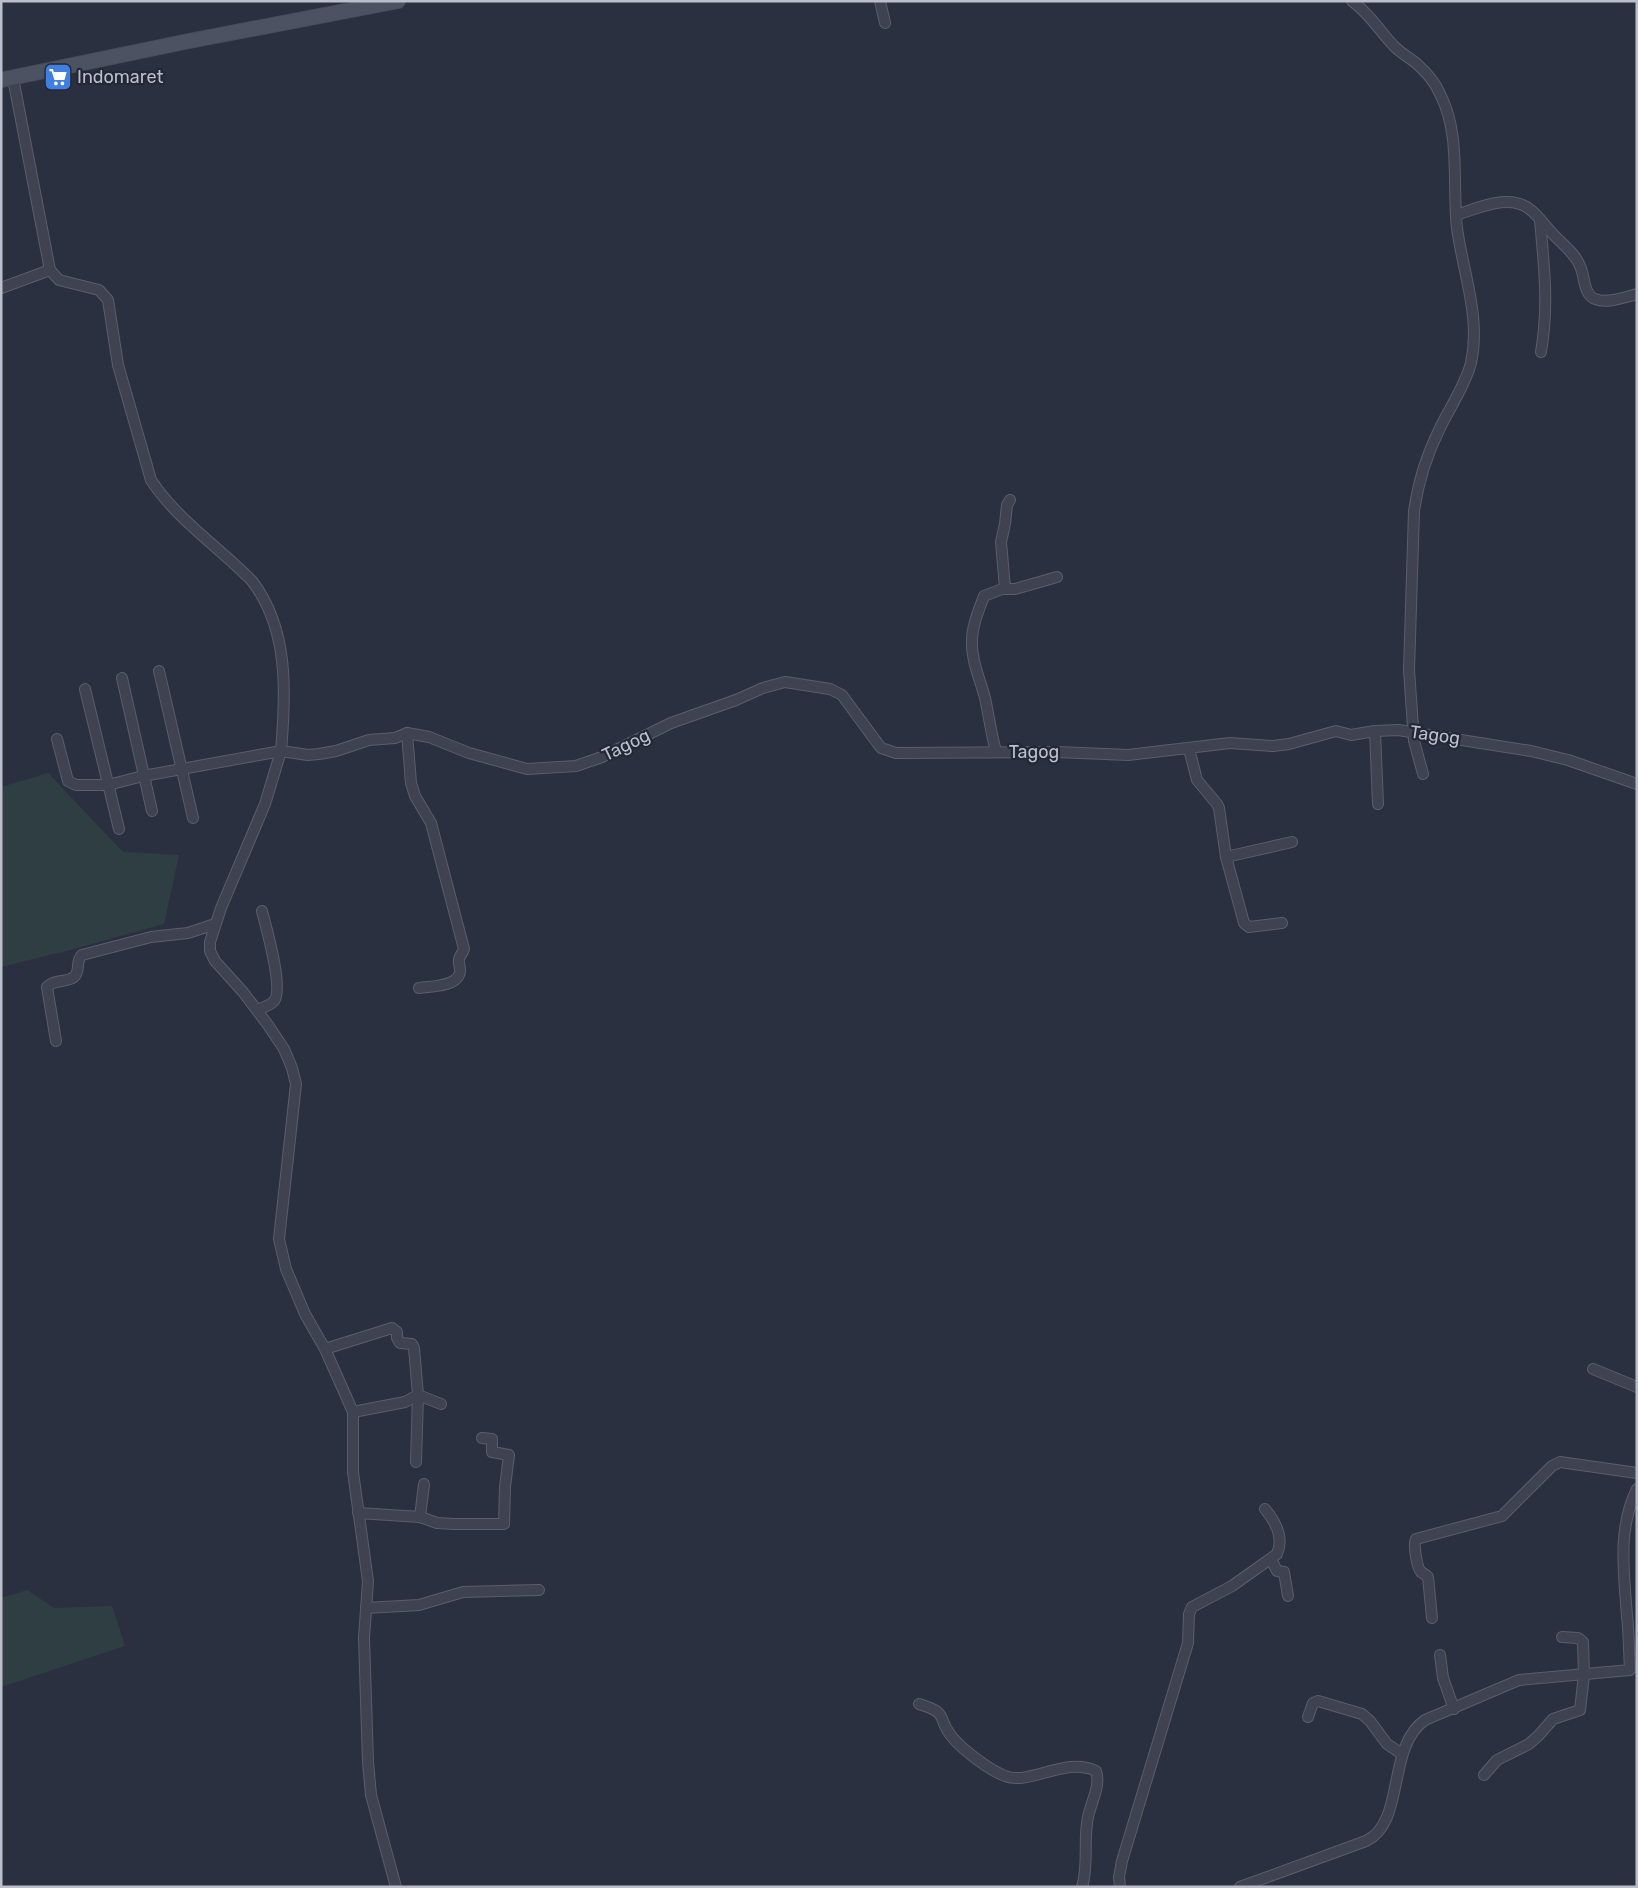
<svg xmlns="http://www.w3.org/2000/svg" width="1638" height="1888" viewBox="0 0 1638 1888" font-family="Rubik,sans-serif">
<rect width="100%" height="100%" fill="#2b3040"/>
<g fill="#2e3e42">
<polygon points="48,773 123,852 179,855 164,924 70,950 1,967 1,787"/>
<polygon points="27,1590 54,1608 112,1606 125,1646 1,1687 1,1598"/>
</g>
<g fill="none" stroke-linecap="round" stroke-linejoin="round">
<g stroke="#5a5e6b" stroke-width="12">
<g id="minor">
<polyline points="880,1 885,23"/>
<path d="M1352,1C1369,13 1379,30 1393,45C1400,53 1409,57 1417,64C1426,72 1435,82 1440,94C1461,134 1452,184 1457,228C1463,273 1481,317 1471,363C1465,386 1450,407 1440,428C1427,454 1418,483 1414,511L1409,670L1414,741L1423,774"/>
<path d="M13,78L50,270L59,280L99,290L108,300L118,365L151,480C177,520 219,547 252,581C289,629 286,693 281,751L308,755L319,754L336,751L369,740L395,738L407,733L429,737L469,753L527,769L576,766L602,757L671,723L736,700L763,688L785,682L830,689L842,695L881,748L896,753L1057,752L1128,755L1230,743L1273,746L1289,744L1336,731L1351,735L1375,731L1398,730L1531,751L1568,760L1637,784"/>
<path d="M1456,215C1479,208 1511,192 1532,211C1540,218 1546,227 1553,234C1562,244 1575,253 1580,266C1585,276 1583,294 1595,299C1607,304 1625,297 1637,294"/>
<path d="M1540,220C1544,266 1549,305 1541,352"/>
<polyline points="1,288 50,270"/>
<polyline points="1004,589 1015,589 1057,577"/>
<polyline points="159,671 193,818"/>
<polyline points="122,678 152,811"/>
<polyline points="85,689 119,829"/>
<polyline points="1375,731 1378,804"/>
<path d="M407,733L411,783L415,796L431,823L464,949C463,953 459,956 459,960C458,965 462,970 459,975C454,987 430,986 419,988"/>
<polyline points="57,739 68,781 76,785 108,785 143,776 281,751"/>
<polyline points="1189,749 1197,780 1217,804 1219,808 1226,857 1244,923 1249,927 1282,923"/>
<polyline points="281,751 265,804 221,908 210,942 210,951 215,961 243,992 268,1025 284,1049 292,1068 296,1084 279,1239 286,1269 305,1314 325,1349 353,1412 353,1472 368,1581 364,1638 368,1762 371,1795 396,1887"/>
<path d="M996,751C991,734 989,716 985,698C980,679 971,660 972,641C972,625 979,610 984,596L1005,588L1001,542L1005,524L1007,505L1010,500"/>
<polyline points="1226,857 1292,842"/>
<path d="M257,1010C262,1008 271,1005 274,1001C284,989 266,927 262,911"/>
<path d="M56,1041L47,987C54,979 66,983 74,977C81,971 75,961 82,955L151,937L188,933L215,924"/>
<polyline points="325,1349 392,1328 397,1332 397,1338 400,1343 412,1344 414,1348 418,1395 416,1462"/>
<polyline points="1593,1369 1637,1387"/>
<polyline points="353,1412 405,1402 418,1395 441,1404"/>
<polyline points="358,1513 420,1517 437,1523 454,1524 504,1524 505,1487 509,1455 492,1452 492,1439 482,1438"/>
<polyline points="420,1517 424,1484"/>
<polyline points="1271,1559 1277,1571 1284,1572 1288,1596"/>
<polyline points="366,1608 419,1605 463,1592 539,1590"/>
<path d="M1432,1618L1428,1577C1426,1575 1424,1574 1421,1572C1417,1568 1413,1544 1416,1539L1502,1516L1552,1466L1560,1462L1637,1473"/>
<polyline points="1440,1655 1443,1678 1454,1709"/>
<path d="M919,1704C951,1714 935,1716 952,1737C963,1750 989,1770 1005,1776C1029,1786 1066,1756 1096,1771C1101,1786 1091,1802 1088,1817C1083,1840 1089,1864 1082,1887"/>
<polyline points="1308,1717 1313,1703 1318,1701 1362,1714 1370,1721 1387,1744 1402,1754"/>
<polyline points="1484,1775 1497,1760 1529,1744 1539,1735 1553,1719 1580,1710 1584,1675 1583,1642 1578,1638 1562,1637"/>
<path d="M1120,1887L1119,1877L1122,1861L1188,1643L1189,1614L1192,1607L1232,1586L1277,1554C1284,1538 1275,1521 1265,1509"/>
<path d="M1240,1887L1366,1841C1406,1822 1386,1747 1425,1720L1519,1680L1630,1670C1629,1652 1629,1634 1627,1616C1624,1573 1617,1529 1637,1489"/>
</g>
</g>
<g stroke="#484c5a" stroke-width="16">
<polyline id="secondary" points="1,80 189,41 398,1"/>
</g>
<use href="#minor" stroke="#3f4351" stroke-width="10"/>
<use href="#secondary" stroke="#4d5263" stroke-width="14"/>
</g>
<defs>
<g id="supermarket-square" transform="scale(1.4375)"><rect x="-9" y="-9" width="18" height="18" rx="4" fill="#3f7fe0" stroke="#232836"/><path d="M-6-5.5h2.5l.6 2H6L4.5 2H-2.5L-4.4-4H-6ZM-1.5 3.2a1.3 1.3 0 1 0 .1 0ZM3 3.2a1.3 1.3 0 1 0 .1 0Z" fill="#fff"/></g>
</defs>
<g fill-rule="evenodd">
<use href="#supermarket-square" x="58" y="77"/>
</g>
<g text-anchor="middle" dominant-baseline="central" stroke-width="4.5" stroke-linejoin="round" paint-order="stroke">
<g font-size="18" fill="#bcbfcb" stroke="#232836" text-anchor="start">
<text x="77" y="77">Indomaret</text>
</g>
<g font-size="18" fill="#bcbfcb" stroke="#232836">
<text transform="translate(1435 735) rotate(8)">Tagog</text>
<text transform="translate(626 745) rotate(-26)">Tagog</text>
<text x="1034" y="752">Tagog</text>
</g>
</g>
<rect width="1638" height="1888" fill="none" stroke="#bcbfcb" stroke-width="5"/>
</svg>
